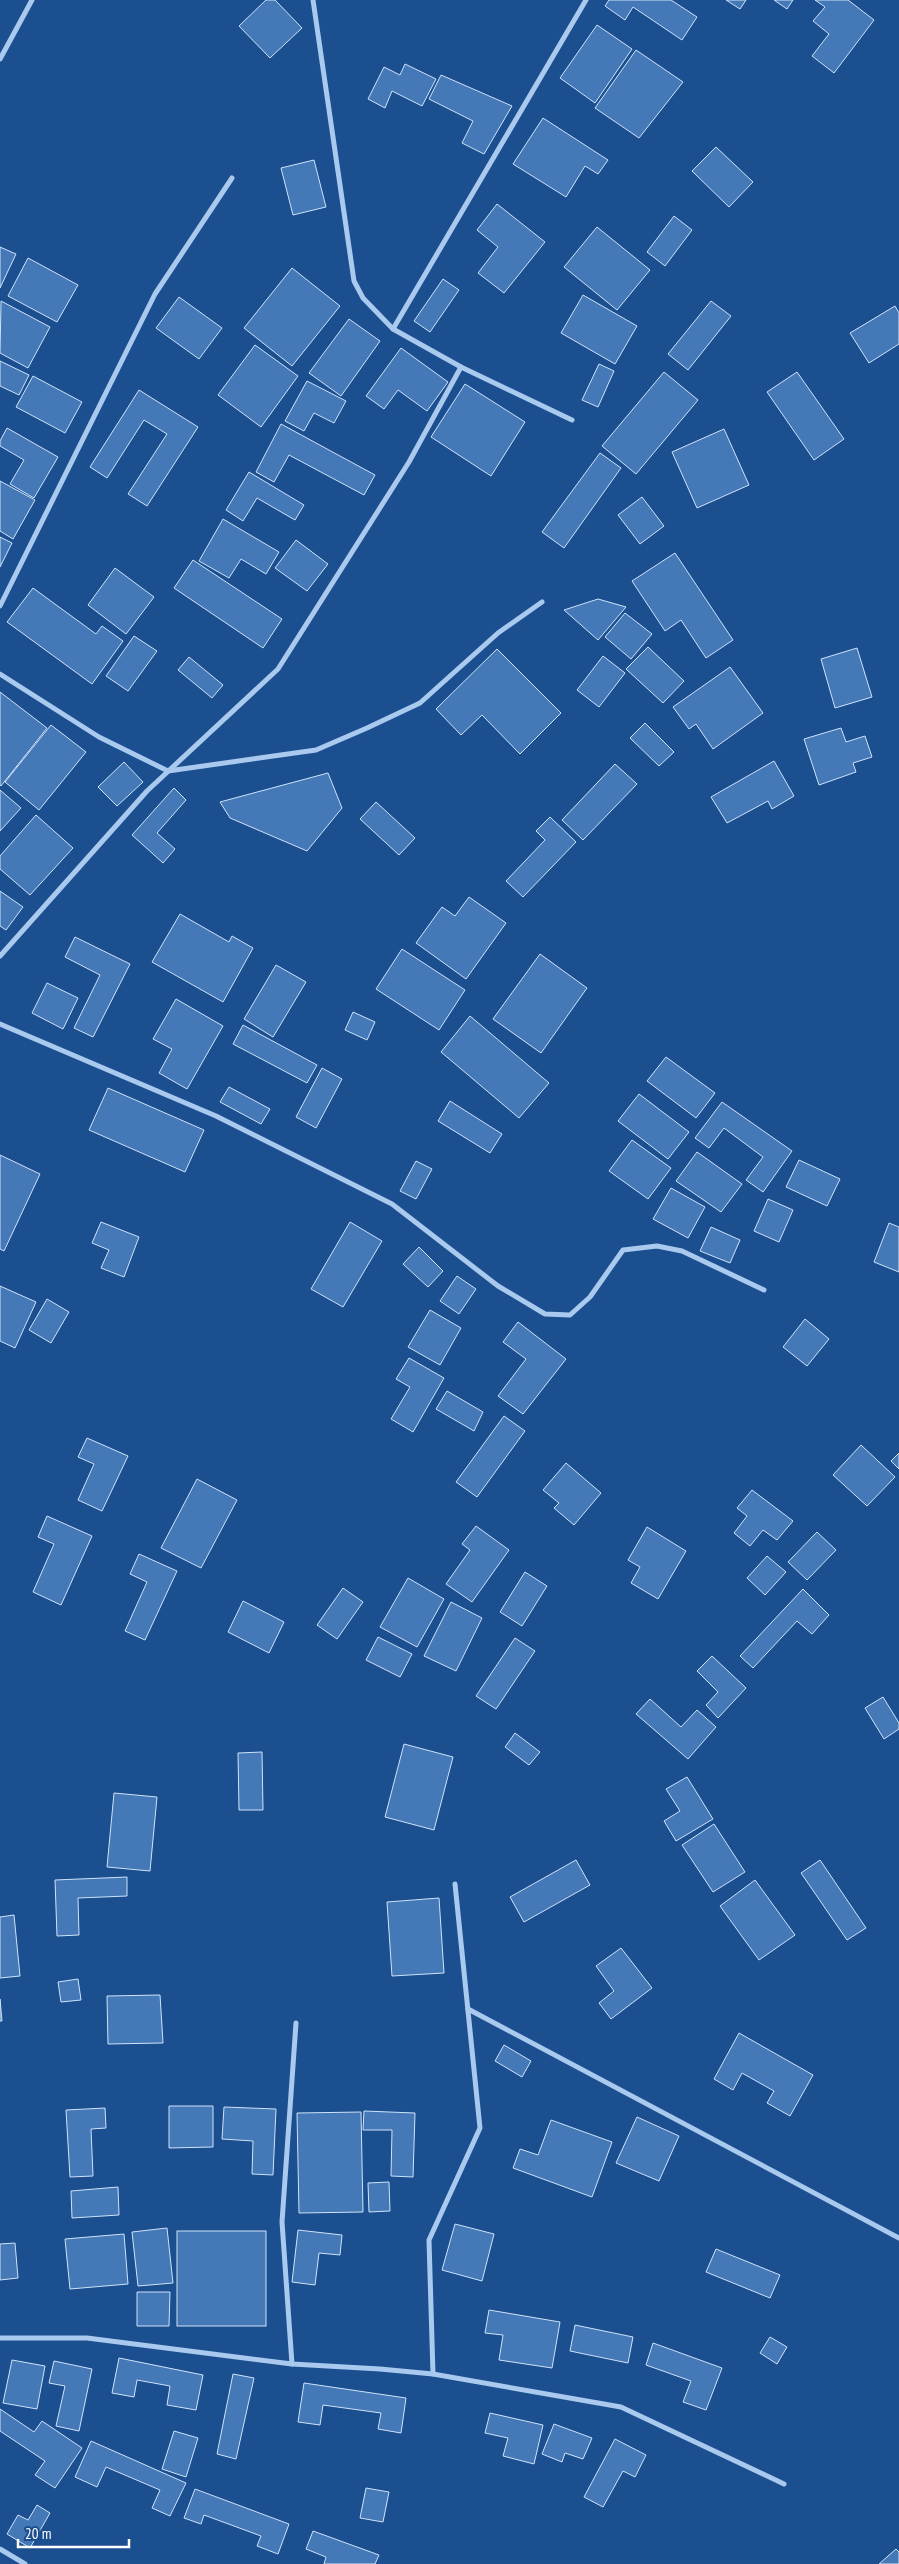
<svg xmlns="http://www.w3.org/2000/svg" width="899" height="2564" viewBox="0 0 899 2564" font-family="'PT Sans Narrow',sans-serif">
<rect width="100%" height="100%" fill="#1b4f8f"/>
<g fill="#4478b7" stroke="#cfe3fa">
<polygon points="266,0 275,0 302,28 270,58 239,26"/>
<polygon points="609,0 671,0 697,17 682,40 633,7 625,20 605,6"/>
<polygon points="726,0 746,0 740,9"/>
<polygon points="774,0 793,0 787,9"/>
<polygon points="815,0 848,0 874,20 834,73 812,56 829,34 813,21 825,7"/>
<polygon points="597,25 632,49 595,103 560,78"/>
<polygon points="636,50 683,82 639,138 595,108"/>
<polygon points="405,64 436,79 422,106 392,91 385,108 368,99 384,67 400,75"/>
<polygon points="441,75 512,106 484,154 462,143 473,121 429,99"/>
<polygon points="543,118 608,160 598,174 585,166 566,197 513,164"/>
<polygon points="716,147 753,182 729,207 692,171"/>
<polygon points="314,160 326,207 293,215 281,168"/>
<polygon points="497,204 545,242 504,293 478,273 498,247 477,230"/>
<polygon points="674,216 692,230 665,266 647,252"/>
<polygon points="597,227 650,270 617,310 564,267"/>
<polygon points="0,247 16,254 0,288"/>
<polygon points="28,258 78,285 57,322 8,296"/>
<polygon points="292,268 340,306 292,366 244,328"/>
<polygon points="443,279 459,290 430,332 414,321"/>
<polygon points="583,295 637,326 615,364 561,333"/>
<polygon points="179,297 222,328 199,359 156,328"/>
<polygon points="1,301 50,327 28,368 0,353"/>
<polygon points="711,301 731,316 688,370 668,354"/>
<polygon points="895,306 899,313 899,344 869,363 850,333"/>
<polygon points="349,319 380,341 341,396 309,373"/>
<polygon points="255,345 298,376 261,427 218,395"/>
<polygon points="401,348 448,382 427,411 398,390 384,409 366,396"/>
<polygon points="0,361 29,375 19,395 0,386"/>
<polygon points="599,364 614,371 598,407 582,400"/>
<polygon points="664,372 698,400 636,474 602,446"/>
<polygon points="797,372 844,439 814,460 767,392"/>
<polygon points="33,376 82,402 65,433 16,407"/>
<polygon points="307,381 346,401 334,423 314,413 304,431 285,421"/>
<polygon points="465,384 525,422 491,476 431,437"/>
<polygon points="139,390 198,427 147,506 128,494 167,434 144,420 107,478 90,467"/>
<polygon points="281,424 375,475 364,495 289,455 274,482 256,472"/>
<polygon points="7,428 58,457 34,498 10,484 24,460 0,446 0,441"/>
<polygon points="724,429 749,485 697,508 672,452"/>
<polygon points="600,453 621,468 564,548 542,532"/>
<polygon points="249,472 304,505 295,520 257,498 243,521 226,510"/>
<polygon points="0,481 35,500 13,539 0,531"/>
<polygon points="642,497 664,526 640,544 618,515"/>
<polygon points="223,519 279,552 266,574 241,559 229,578 199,561"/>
<polygon points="0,537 12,543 0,567"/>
<polygon points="296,540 328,564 307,591 275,568"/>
<polygon points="675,553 733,640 706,658 681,620 665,631 632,581"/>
<polygon points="193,560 282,619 263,648 174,588"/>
<polygon points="115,568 154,597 126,634 88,605"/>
<polygon points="33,588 96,634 102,626 123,641 92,684 7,622"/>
<polygon points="598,599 626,607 598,640 564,610"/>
<polygon points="625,613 652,634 631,659 605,637"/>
<polygon points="134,636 157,651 128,691 106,676"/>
<polygon points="648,647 684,681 663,703 626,669"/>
<polygon points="857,648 872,697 835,708 821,659"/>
<polygon points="497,649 561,713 520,754 482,715 461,735 436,709"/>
<polygon points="603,656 625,673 599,707 577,690"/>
<polygon points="189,657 223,685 212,698 178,670"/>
<polygon points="730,667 763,713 713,749 696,724 689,729 673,707"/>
<polygon points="0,692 47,728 1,786 0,785"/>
<polygon points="645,723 674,752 659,766 630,738"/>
<polygon points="51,725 86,752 39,810 5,782"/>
<polygon points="841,728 846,742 865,736 872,757 853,763 856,772 819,785 804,739"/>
<polygon points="774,761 794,796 772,809 768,801 727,823 711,797"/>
<polygon points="124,762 143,782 117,806 98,787"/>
<polygon points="615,764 637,784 583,840 562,820"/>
<polygon points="328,773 342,808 307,851 230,818 220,802"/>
<polygon points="174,788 186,800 157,833 175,849 163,863 132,835"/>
<polygon points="0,790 21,808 0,831"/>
<polygon points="376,802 415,838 399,855 360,819"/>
<polygon points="36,815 73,848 30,895 0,869 0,856"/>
<polygon points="550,817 576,842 523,897 506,881 545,840 536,831"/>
<polygon points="0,891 23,907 6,930 0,926"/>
<polygon points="469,897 506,923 466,979 416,943 442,907 455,916"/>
<polygon points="180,914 229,942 232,936 253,948 223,1002 152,962"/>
<polygon points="75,937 130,964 93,1037 74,1028 100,975 65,957"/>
<polygon points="402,949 465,990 439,1030 376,989"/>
<polygon points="540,954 587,988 541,1053 493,1019"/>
<polygon points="276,965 306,982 273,1037 244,1019"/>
<polygon points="47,983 78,998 63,1029 32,1013"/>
<polygon points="176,999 223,1026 187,1089 159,1073 172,1049 153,1039"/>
<polygon points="353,1012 375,1022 367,1040 345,1030"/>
<polygon points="470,1016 549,1083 519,1118 441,1052"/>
<polygon points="243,1025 317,1065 307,1083 233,1044"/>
<polygon points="666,1057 715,1093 696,1118 647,1081"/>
<polygon points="322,1068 342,1079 316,1128 296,1117"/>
<polygon points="229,1087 270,1109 261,1124 220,1102"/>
<polygon points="108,1088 204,1130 185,1172 89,1130"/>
<polygon points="639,1094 689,1132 668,1159 618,1121"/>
<polygon points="450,1101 502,1134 490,1153 438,1121"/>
<polygon points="722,1102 792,1151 763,1192 746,1180 763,1157 724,1128 709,1148 695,1138"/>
<polygon points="632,1140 671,1168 648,1199 609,1171"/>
<polygon points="697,1152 742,1184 721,1212 676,1181"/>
<polygon points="0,1155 40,1174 4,1251 0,1249"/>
<polygon points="799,1160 840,1179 827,1206 786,1187"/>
<polygon points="416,1161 432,1169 416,1199 400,1191"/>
<polygon points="671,1188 705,1207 688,1238 653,1219"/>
<polygon points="768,1199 793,1210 779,1242 754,1231"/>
<polygon points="101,1222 139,1237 124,1277 101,1268 109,1250 92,1243"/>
<polygon points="350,1222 382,1241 343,1307 311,1289"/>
<polygon points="889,1223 899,1227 899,1272 874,1262"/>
<polygon points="711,1227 740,1240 730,1263 700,1251"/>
<polygon points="419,1247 443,1271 428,1287 403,1264"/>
<polygon points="457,1276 476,1289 459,1314 440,1301"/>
<polygon points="0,1286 36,1302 15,1348 0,1341"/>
<polygon points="47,1299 69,1312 51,1343 29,1330"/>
<polygon points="430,1310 461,1328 440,1365 408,1347"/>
<polygon points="805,1319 829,1339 807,1366 783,1347"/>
<polygon points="518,1322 566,1359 523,1414 498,1396 526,1359 503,1342"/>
<polygon points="409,1358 444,1378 413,1432 391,1419 410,1387 396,1379"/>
<polygon points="447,1391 483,1412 474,1431 436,1409"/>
<polygon points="504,1416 525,1431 477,1497 456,1482"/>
<polygon points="87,1438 128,1456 102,1511 78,1500 94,1464 78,1457"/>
<polygon points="861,1445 895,1477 867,1506 833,1475"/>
<polygon points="899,1453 899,1469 891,1461"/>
<polygon points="566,1463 601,1493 574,1525 554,1508 559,1503 543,1490"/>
<polygon points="197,1479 237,1500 201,1568 161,1548"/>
<polygon points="752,1490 793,1521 777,1540 763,1530 750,1546 734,1533 747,1516 737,1508"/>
<polygon points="47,1516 92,1536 61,1605 33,1592 54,1544 38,1537"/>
<polygon points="476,1526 509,1550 472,1602 446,1584 470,1550 462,1544"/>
<polygon points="647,1527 686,1551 658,1599 631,1583 640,1567 628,1560"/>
<polygon points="817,1532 836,1550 807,1580 788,1562"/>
<polygon points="139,1554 177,1571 145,1640 125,1631 147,1582 130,1574"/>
<polygon points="767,1556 786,1572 765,1595 747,1578"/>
<polygon points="525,1572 547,1586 522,1626 500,1612"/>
<polygon points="408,1578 444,1599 417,1647 380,1627"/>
<polygon points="343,1588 363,1602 337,1639 317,1625"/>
<polygon points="803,1589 829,1615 812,1634 797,1621 753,1668 740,1656"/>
<polygon points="243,1601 284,1622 269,1653 228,1632"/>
<polygon points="451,1602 482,1618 456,1671 424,1656"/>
<polygon points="378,1637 412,1654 400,1677 366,1660"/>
<polygon points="515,1638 535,1651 496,1709 476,1696"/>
<polygon points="712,1656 746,1688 718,1718 706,1705 718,1692 697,1671"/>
<polygon points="883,1697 899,1723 899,1729 884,1739 865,1708"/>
<polygon points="650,1699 681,1727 697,1710 716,1727 688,1759 636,1714"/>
<polygon points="515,1733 540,1752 529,1765 505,1747"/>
<polygon points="404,1744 453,1757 434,1830 385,1817"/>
<polygon points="262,1752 263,1810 239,1810 238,1753"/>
<polygon points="687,1777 713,1819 676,1841 664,1821 680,1811 666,1789"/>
<polygon points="114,1793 157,1797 150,1871 107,1867"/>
<polygon points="714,1824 745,1872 713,1892 682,1845"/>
<polygon points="576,1860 590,1885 524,1922 510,1897"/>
<polygon points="820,1860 866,1928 847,1940 801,1873"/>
<polygon points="127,1877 127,1896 78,1898 79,1935 57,1936 55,1880"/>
<polygon points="755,1880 795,1935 759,1960 720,1906"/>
<polygon points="439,1898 444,1973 392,1976 387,1902"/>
<polygon points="14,1915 20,1976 0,1978 0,1917"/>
<polygon points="621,1948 652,1988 611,2019 599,2003 614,1991 596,1966"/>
<polygon points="78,1979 81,2000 61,2002 58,1982"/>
<polygon points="160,1995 163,2043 108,2044 107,1996"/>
<polygon points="0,1999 2,2021 0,2021"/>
<polygon points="739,2033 813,2075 790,2116 767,2103 774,2091 742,2073 733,2090 714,2079"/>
<polygon points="504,2045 531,2061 522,2077 495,2061"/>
<polygon points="169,2106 213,2106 213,2147 169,2148"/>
<polygon points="224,2107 276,2109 273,2175 252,2174 253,2141 222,2139"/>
<polygon points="105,2108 106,2128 91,2129 93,2176 70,2177 66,2110"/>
<polygon points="364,2111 415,2113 413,2177 391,2176 392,2130 363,2130"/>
<polygon points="361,2112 363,2212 299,2213 297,2113"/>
<polygon points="637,2117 679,2136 659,2181 616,2163"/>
<polygon points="551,2120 612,2142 592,2197 513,2168 520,2149 538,2155"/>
<polygon points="389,2182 390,2211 369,2212 368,2183"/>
<polygon points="118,2187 119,2215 72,2218 71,2191"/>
<polygon points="455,2224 494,2234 482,2281 442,2270"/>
<polygon points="167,2228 173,2283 138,2286 132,2232"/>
<polygon points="298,2230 342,2235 340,2255 319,2253 315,2285 292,2282"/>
<rect x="177" y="2231" width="89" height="95"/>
<polygon points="124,2234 128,2284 70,2289 65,2239"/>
<polygon points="15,2243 18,2278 0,2280 0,2244"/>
<polygon points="716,2249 780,2275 770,2298 706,2272"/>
<polygon points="137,2292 170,2292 169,2326 137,2326"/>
<polygon points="489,2310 560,2322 552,2368 499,2360 503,2335 485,2333"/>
<polygon points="575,2325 633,2337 628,2363 570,2351"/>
<polygon points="770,2337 787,2347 777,2364 760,2353"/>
<polygon points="653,2343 722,2368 706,2410 683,2402 691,2381 646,2365"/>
<polygon points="119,2358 203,2375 196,2410 167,2405 170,2386 137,2380 134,2397 112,2393"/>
<polygon points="12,2360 45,2366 37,2409 3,2403"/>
<polygon points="54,2361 92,2369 79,2431 56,2426 65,2386 49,2383"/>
<polygon points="233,2374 254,2378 236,2459 217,2454"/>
<polygon points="304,2383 406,2398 401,2433 378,2429 381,2413 323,2405 320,2425 298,2422"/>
<polygon points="0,2409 34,2432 42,2421 82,2448 55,2488 35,2475 45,2461 0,2431"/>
<polygon points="490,2413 543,2425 534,2464 503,2456 508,2438 485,2433"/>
<polygon points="554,2424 592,2438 583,2459 565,2453 562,2462 542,2454"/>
<polygon points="174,2431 198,2438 186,2477 162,2469"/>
<polygon points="615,2439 646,2455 635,2477 623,2471 603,2507 584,2497"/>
<polygon points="91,2441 186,2483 170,2516 152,2508 160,2490 106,2467 97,2487 75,2477"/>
<polygon points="366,2488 389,2492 383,2522 360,2518"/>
<polygon points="195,2489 289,2524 278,2554 257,2546 261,2536 204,2515 201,2524 184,2518"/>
<polygon points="37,2505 50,2513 30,2548 7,2534 18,2515 28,2520"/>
<polygon points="313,2531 379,2555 375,2564 324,2564 326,2557 306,2549"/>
<polygon points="896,2549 899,2552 899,2564 879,2564"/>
</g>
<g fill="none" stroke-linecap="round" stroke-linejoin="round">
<g stroke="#a9c9ee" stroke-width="5">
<polyline points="313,0 354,281 363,298 393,329 461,367 572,420"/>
<polyline points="0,59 32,0"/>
<polyline points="393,329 586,0"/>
<polyline points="0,606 155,294 232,178"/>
<polyline points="0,674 99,737 168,771 316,750 367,728 420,703 498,633 542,602"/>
<polyline points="0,956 147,791 278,669 409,462 461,367"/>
<polyline points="0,1024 216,1116 392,1204 498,1286 545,1314 570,1315 590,1297 623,1250 657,1246 682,1251 764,1290"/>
<polyline points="468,2009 899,2238"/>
<polyline points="0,2338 87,2338 292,2364 380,2369 433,2374 621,2407 784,2484"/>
<polyline points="292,2364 282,2222 296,2023"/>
<polyline points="433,2374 429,2240 480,2128 455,1884"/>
<polyline points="0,2549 25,2564"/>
</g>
</g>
<path d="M18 2539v8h111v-8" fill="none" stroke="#ffffff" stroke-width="2.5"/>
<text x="25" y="2539" font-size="15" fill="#ffffff" stroke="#1b4f8f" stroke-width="4" paint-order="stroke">20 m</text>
</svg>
